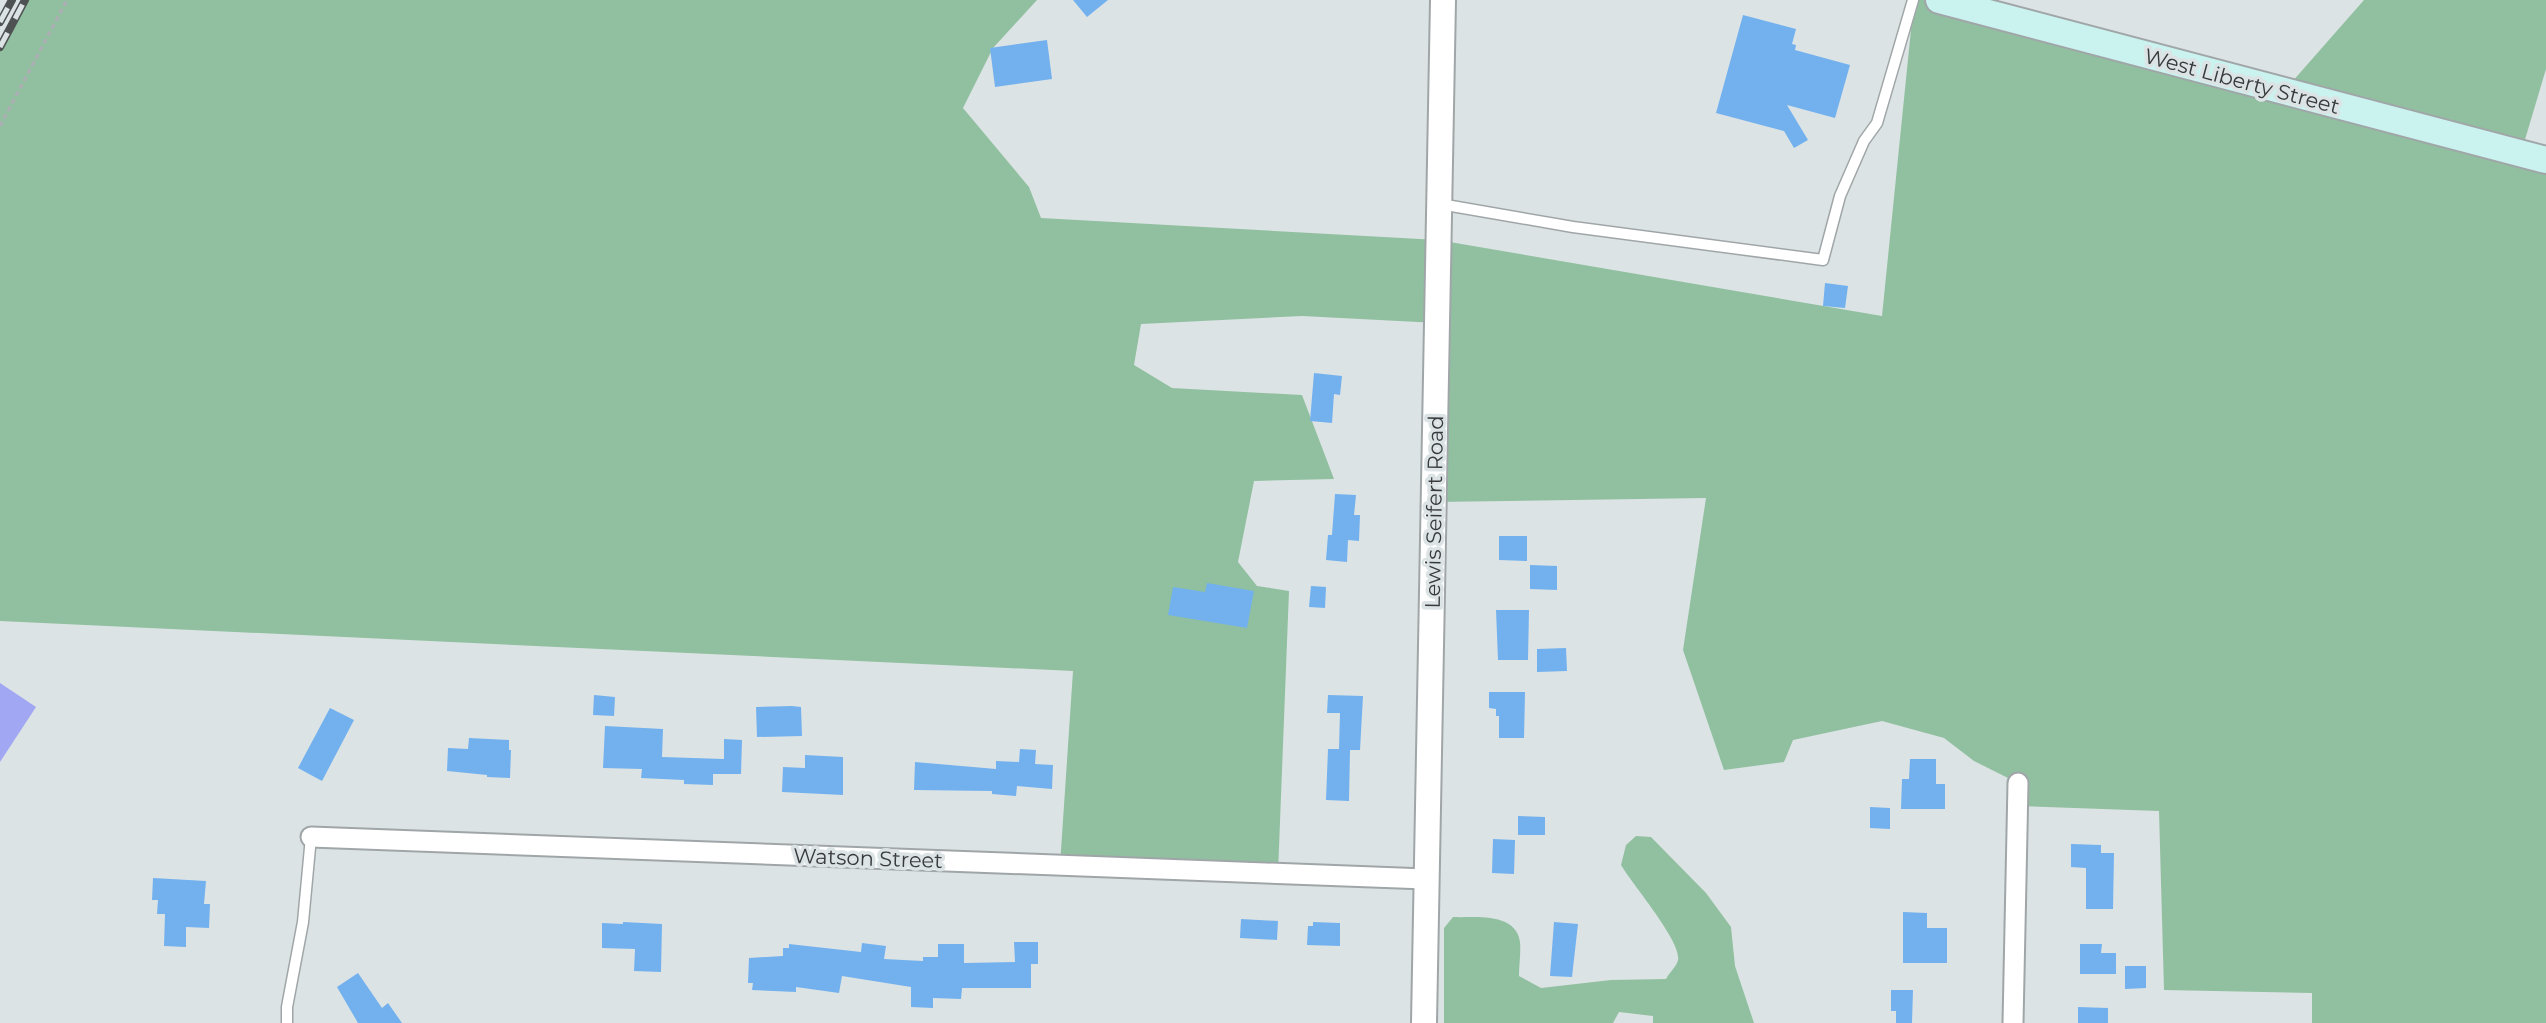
<svg xmlns="http://www.w3.org/2000/svg" width="2546" height="1023" viewBox="0 0 2546 1023" font-family="Montserrat,sans-serif">
<rect width="100%" height="100%" fill="#dce3e5"/>
<g fill="#91c0a0">
<polygon points="25,0 1037,0 993,48 963,108 1029,187 1041,218 1438,240 1882,316 1914,0 1939,0 2284,91 2364,0 2546,0 2546,69 2521,153 2546,160 2546,1023 2312,1023 2312,993 2164,990 2159,811 2018,806 2018,783 1974,761 1944,738 1882,721 1793,740 1784,762 1724,770 1683,650 1706,498 1434,502 1437,323 1302,316 1141,324 1134,365 1172,388 1302,395 1334,479 1254,481 1238,562 1257,586 1289,591 1278,873 1060,865 1073,671 0,621 0,47"/>
<path d="M1636,836L1651,837L1706,893L1731,927L1735,966L1754,1023H1653V1016L1619,1012L1613,1023H1444V928L1453,917C1475,918 1516,912 1520,942C1521,953 1519,965 1519,976L1541,988L1611,980L1666,979C1669,973 1677,966 1678,960C1682,942 1632,884 1621,865L1626,845Z"/>
</g>
<polygon fill="#a1a7f3" points="0,683 36,707 0,762"/>
<g fill="#72b1ee">
<polygon points="1073,0 1108,0 1087,17"/>
<polygon points="1743,15 1796,29 1792,44 1796,45 1795,50 1850,65 1835,118 1787,105 1808,140 1794,148 1784,131 1716,113"/>
<polygon points="1047,40 1052,79 995,87 990,48"/>
<polygon points="1825,283 1848,286 1845,308 1823,306"/>
<polygon points="1314,373 1342,376 1340,395 1334,394 1332,423 1310,421"/>
<polygon points="1335,494 1356,495 1354,515 1360,515 1359,541 1348,540 1347,562 1326,560 1328,535 1332,535"/>
<polygon points="1499,536 1527,536 1527,561 1499,560"/>
<polygon points="1530,565 1557,566 1557,590 1530,589"/>
<polygon points="1207,583 1254,591 1247,628 1168,615 1173,587 1205,592"/>
<polygon points="1311,586 1326,587 1325,608 1309,607"/>
<polygon points="1496,610 1529,610 1528,660 1498,660"/>
<polygon points="1566,648 1567,671 1537,672 1537,649"/>
<polygon points="1489,692 1525,692 1524,738 1499,738 1499,716 1496,716 1496,709 1489,708"/>
<polygon points="594,695 615,697 614,716 593,715"/>
<polygon points="1328,695 1363,696 1360,750 1350,750 1349,801 1326,800 1328,749 1339,749 1340,713 1327,713"/>
<polygon points="792,706 801,707 802,736 757,737 756,707"/>
<polygon points="330,708 354,720 322,781 298,768"/>
<polygon points="605,726 663,729 662,757 724,759 724,739 742,740 741,774 713,774 713,785 684,784 684,780 641,778 642,769 603,768"/>
<polygon points="469,738 509,740 509,750 511,750 510,778 487,777 487,775 447,771 448,748 468,749"/>
<polygon points="1020,749 1036,750 1035,764 1053,765 1052,789 1017,786 1016,796 992,794 992,791 914,790 915,762 996,769 996,761 1019,762"/>
<polygon points="805,755 843,757 843,795 782,792 783,767 805,768"/>
<polygon points="1910,759 1936,759 1936,784 1945,784 1945,809 1901,809 1902,779 1909,779"/>
<polygon points="1870,807 1890,808 1890,829 1870,828"/>
<polygon points="1518,816 1545,817 1545,835 1518,835"/>
<polygon points="1493,839 1515,840 1514,874 1492,873"/>
<polygon points="2071,844 2101,845 2101,853 2114,853 2113,909 2086,909 2086,868 2071,867"/>
<polygon points="153,878 206,881 204,904 210,904 209,928 186,927 186,947 164,946 165,914 157,914 158,900 152,900"/>
<polygon points="1903,912 1927,913 1927,928 1947,928 1947,963 1903,963"/>
<polygon points="1241,919 1278,921 1277,940 1240,938"/>
<polygon points="623,922 662,924 661,972 634,971 635,949 602,948 602,923 623,924"/>
<polygon points="1313,922 1340,923 1340,946 1307,945 1308,926 1313,926"/>
<polygon points="1554,922 1578,924 1572,977 1550,976"/>
<polygon points="1014,942 1038,942 1038,964 1031,964 1031,988 962,988 961,999 933,998 933,1008 911,1007 911,987 842,976 839,993 796,987 796,992 752,990 753,983 748,983 749,958 783,956 783,948 789,948 789,944 861,952 862,943 886,946 884,959 923,961 923,957 938,957 938,944 964,944 964,963 1015,962"/>
<polygon points="2080,944 2102,944 2101,953 2116,953 2116,974 2080,974"/>
<polygon points="2125,966 2146,966 2146,988 2125,989"/>
<polygon points="358,973 382,1008 388,1003 402,1023 358,1023 337,987"/>
<polygon points="1891,990 1913,990 1912,1023 1896,1023 1896,1011 1891,1011"/>
<polygon points="2078,1007 2108,1008 2108,1023 2078,1023"/>
</g>
<g fill="none" stroke-linecap="round" stroke-linejoin="round">
<g stroke="#a0a6a8" stroke-width="13">
<g id="service">
<polyline points="1440,204 1573,227 1823,260 1840,196 1864,141 1877,123 1913,0"/>
<polyline points="287,1023 287,1007 303,922 311,837"/>
</g>
</g>
<g stroke="#a0a6a8" stroke-width="23">
<g id="minor">
<polyline points="311,837 1426,879"/>
<polyline points="2013,1023 2018,783"/>
</g>
</g>
<g stroke="#a0a6a8" stroke-width="28">
<polyline id="tertiary" points="1424,1023 1443,0"/>
</g>
<g stroke="#a0a6a8" stroke-width="30">
<polyline id="secondary" points="1939,0 2546,160"/>
</g>
<polyline stroke="#aab0b1" stroke-width="3.5" stroke-dasharray="5 3.5" stroke-linecap="butt" points="0,126 67,0"/>
<use href="#service" stroke="#fff" stroke-width="10"/>
<use href="#minor" stroke="#fff" stroke-width="19"/>
<use href="#tertiary" stroke="#fff" stroke-width="24"/>
<use href="#secondary" stroke="#caf2ef" stroke-width="26"/>
<g stroke="#4e5253" stroke-width="8">
<g id="rail">
<polyline points="0,22 12,0"/>
<polyline points="0,47 25,0"/>
</g>
</g>
<use href="#rail" stroke="#dce3e5" stroke-width="5" stroke-dasharray="16" stroke-linecap="butt"/>
</g>
<g text-anchor="middle" dominant-baseline="central" stroke-width="7" stroke-linejoin="round" paint-order="stroke">
<g font-size="21" fill="#383b3c" stroke="#dce3e5">
<text transform="translate(2242 81) rotate(15)">West Liberty Street</text>
<text transform="translate(1434 512) rotate(-89)">Lewis Seifert Road</text>
<text transform="translate(868 858) rotate(2)">Watson Street</text>
</g>
</g>
</svg>
